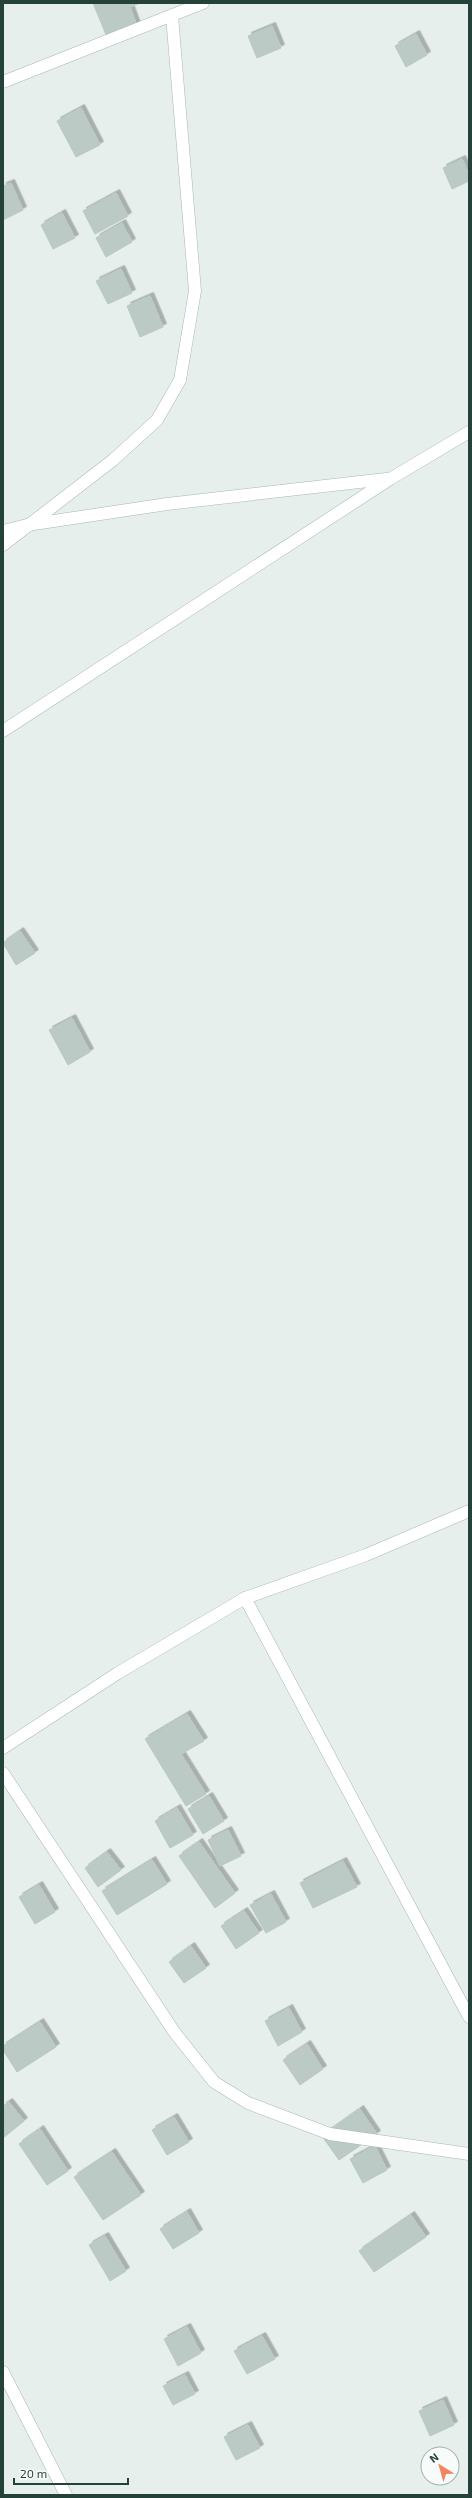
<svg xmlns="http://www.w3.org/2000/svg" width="472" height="2498" viewBox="0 0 472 2498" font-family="'Exo 2',sans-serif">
<defs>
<filter id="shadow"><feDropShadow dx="3.5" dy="-3.5" stdDeviation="0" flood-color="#0004"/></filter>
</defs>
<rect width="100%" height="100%" fill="#e6efeb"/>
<g fill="#bbcac4" stroke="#b8c9c2" filter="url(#shadow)">
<polygon points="93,3 140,3 130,7 138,29 109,42"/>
<polygon points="272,26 281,48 257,58 248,36"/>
<polygon points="416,34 427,55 406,67 395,46"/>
<polygon points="81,108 100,145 76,157 57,121"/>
<polygon points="462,159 469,174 469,181 452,189 443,168"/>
<polygon points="11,183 23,210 3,220 3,186"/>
<polygon points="116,193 128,216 95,234 83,211"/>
<polygon points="62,213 75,238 53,249 41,225"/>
<polygon points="122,223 132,242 106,257 96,238"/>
<polygon points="121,269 132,293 108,304 96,281"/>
<polygon points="150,296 163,327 140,337 127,306"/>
<polygon points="20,931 35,953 16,965 3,943"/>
<polygon points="72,1018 90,1052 68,1065 49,1030"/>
<polygon points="187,1714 204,1741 181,1754 206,1794 186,1806 145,1739"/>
<polygon points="209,1796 224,1821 203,1834 188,1809"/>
<polygon points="177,1808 193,1835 170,1848 155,1821"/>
<polygon points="228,1830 241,1856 220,1866 208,1840"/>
<polygon points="199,1842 235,1893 215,1908 179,1856"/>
<polygon points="107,1852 121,1870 98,1887 85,1868"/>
<polygon points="152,1860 167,1884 117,1915 102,1891"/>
<polygon points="343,1861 357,1887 313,1908 300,1883"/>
<polygon points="39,1885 55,1912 35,1924 19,1897"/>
<polygon points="271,1894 286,1922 266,1933 250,1905"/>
<polygon points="244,1911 259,1933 236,1949 221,1926"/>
<polygon points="191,1946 206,1968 184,1983 169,1962"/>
<polygon points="289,2008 302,2032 278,2046 265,2021"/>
<polygon points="40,2022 56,2047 17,2072 3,2050 3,2046"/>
<polygon points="307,2044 323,2069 300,2085 283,2060"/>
<polygon points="9,2102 24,2121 3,2138 3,2106"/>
<polygon points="360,2109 377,2134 339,2160 322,2136"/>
<polygon points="174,2117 189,2142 167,2155 152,2130"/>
<polygon points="40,2129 68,2171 47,2185 19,2144"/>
<polygon points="375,2146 387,2170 363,2183 350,2159"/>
<polygon points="112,2152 141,2195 103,2220 74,2177"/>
<polygon points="187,2212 199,2233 173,2249 160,2229"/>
<polygon points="411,2215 426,2237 374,2272 359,2251"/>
<polygon points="105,2236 126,2271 110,2281 89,2245"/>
<polygon points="187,2327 201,2353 178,2366 164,2339"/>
<polygon points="262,2336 275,2359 247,2374 234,2351"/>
<polygon points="185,2375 195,2394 173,2405 163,2386"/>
<polygon points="443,2400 454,2425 430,2436 419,2411"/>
<polygon points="248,2425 260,2448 236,2460 224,2437"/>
</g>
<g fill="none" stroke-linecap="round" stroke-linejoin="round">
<g stroke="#a8b8b2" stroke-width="13">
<g id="minor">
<polyline points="3,82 203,3"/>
<polyline points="3,531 27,525 167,504 386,479"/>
<polyline points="3,545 113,460 157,420 180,380 195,291 172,16"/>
<polyline points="3,731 390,479 469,432"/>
<polyline points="245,1598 469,2017"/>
<polyline points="3,1748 118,1673 245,1598 366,1555 469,1511"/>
<polyline points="3,1773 175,2033 214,2082 248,2103 330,2134 469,2154"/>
<polyline points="3,2372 66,2495"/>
</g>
</g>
<use href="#minor" stroke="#fff" stroke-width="12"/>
</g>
<rect width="472" height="2498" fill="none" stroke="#24423a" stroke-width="8"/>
<g transform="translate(440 2466) rotate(323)"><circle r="19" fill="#f7fbf9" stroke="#a3b1ad"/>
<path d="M0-3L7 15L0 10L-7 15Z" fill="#f4845f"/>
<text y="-6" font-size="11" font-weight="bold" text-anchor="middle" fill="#24423a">N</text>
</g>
<path d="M14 2478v6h114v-6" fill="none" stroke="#24423a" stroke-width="2"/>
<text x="20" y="2478" font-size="12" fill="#24423a" stroke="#f7fbf9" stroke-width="3" paint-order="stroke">20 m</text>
</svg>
